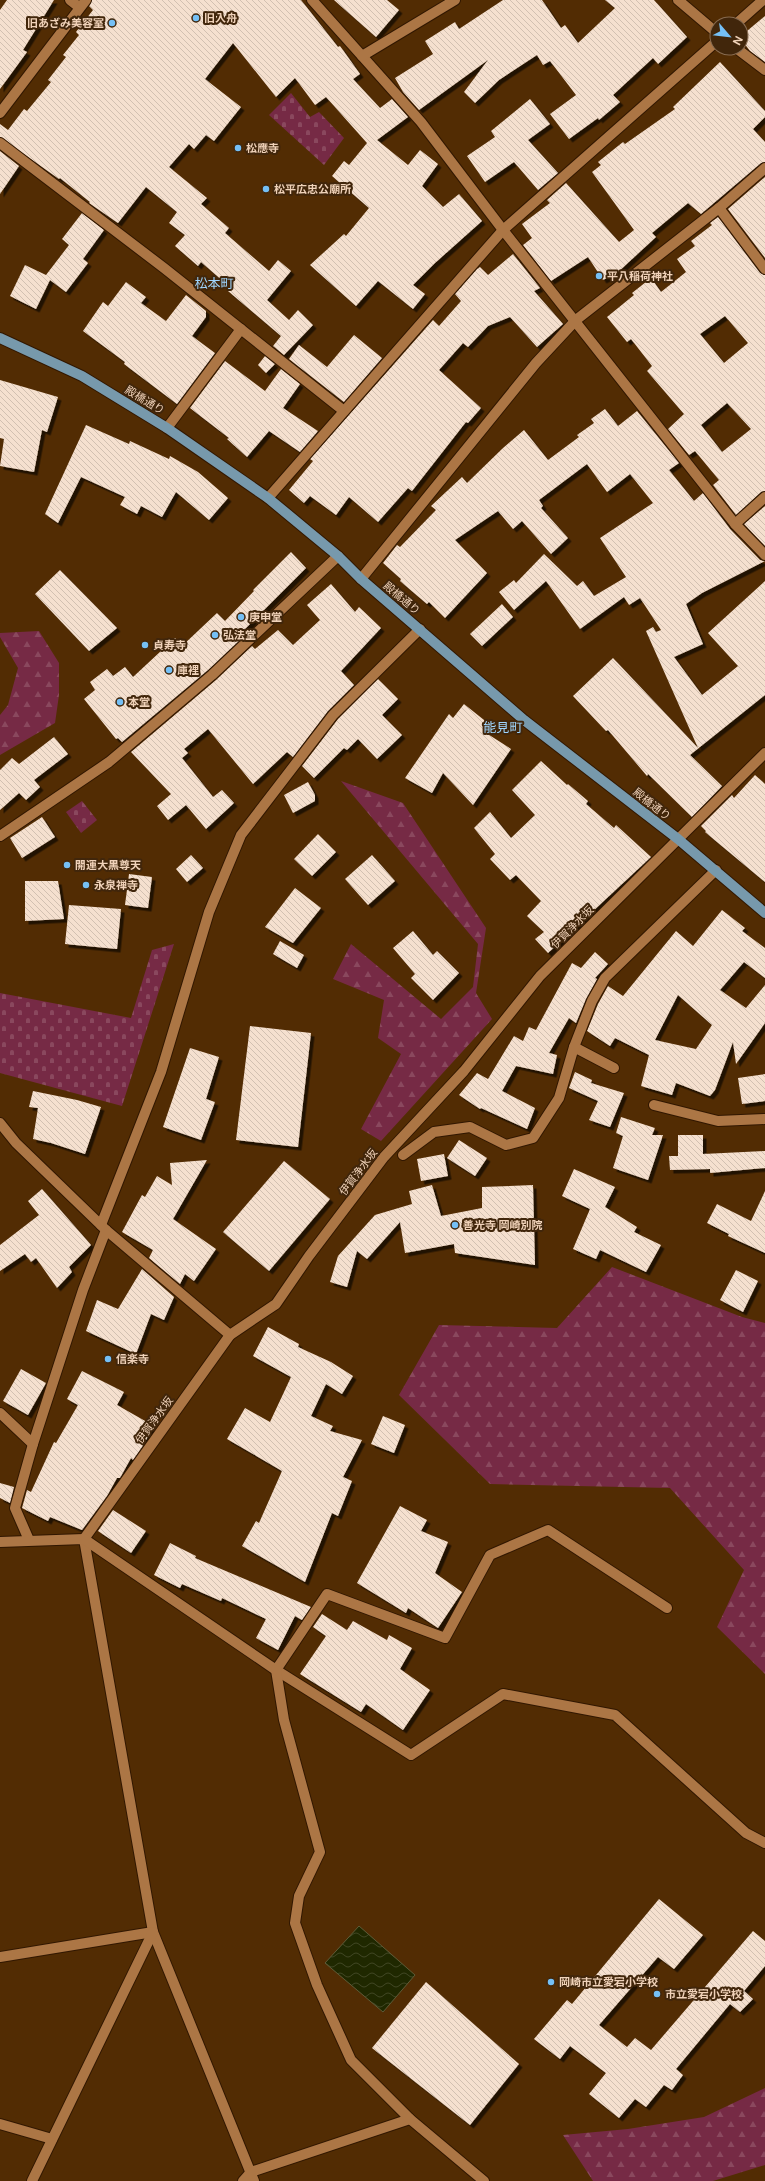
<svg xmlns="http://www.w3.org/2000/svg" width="765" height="2181" viewBox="0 0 765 2181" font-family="Inter,'Noto Sans JP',sans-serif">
<defs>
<pattern id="forest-firs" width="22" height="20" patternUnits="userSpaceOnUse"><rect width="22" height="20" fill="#762a45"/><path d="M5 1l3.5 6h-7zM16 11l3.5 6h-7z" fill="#8a485e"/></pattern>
<pattern id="cemetery-stones" width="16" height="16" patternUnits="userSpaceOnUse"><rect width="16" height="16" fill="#762a45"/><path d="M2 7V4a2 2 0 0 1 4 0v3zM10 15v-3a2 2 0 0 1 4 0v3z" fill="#8a485e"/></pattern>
<pattern id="water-waves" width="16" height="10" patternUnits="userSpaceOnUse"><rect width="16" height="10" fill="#1f2800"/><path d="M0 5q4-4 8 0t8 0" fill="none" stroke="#404623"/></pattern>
<pattern id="building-back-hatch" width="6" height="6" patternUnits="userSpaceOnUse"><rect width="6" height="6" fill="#f5e0cf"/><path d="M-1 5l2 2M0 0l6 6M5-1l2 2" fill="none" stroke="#d2c0b1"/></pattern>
<filter id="shadow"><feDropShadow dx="3.5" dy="3.5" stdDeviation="0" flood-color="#0009"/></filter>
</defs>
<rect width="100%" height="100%" fill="#522c03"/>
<g fill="url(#forest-firs)">
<polygon points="39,631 59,663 59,695 55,723 0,755 0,715 8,705 18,668 0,637 0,633"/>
<polygon points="341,781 403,803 486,928 476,993 492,1019 381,1141 361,1129 401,1054 378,1038 384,1000 333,979 351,944 441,1019 473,987 478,944"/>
<polygon points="612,1267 742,1317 765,1323 765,1674 717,1627 744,1570 670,1488 490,1484 399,1395 439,1325 557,1328"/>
<polygon points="765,2088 765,2165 713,2181 593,2181 563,2135 628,2129 704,2117"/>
</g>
<g fill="url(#cemetery-stones)">
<polygon points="291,93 310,117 319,112 344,138 324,165 269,115"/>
<polygon points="82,801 97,820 81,833 66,812"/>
<polygon points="174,944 122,1106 0,1073 0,993 131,1018 152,950"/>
</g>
<polygon fill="url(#water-waves)" stroke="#5e5b38" points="359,1926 415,1975 383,2012 325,1963"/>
<g fill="url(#building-back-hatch)" fill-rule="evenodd" filter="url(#shadow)">
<polygon points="7,0 54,0 23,50 27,52 0,89 0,10"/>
<polygon points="92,0 301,0 338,47 340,46 360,74 353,79 380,108 392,99 408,117 377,140 408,165 420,150 438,164 422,186 443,207 459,194 482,221 435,263 413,285 425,294 413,309 378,281 356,306 310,265 344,234 346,236 369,208 332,176 344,161 349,165 367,143 326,97 315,105 295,78 276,97 233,43 205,79 241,107 214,141 206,135 194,149 189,144 169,167 207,198 201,204 229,228 225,233 269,271 278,260 291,271 267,300 289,320 298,310 313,325 284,355 273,346 281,336 228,291 231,288 201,262 198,266 175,246 185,235 169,223 177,212 146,187 118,223 89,203 90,202 60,178 59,179 0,137 0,124 8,130 24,109 27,111 51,82 48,80 66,57 63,55 79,35 76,32 93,10 89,6"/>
<polygon points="334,0 387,0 399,10 376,37"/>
<polygon points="503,0 542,0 561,28 565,25 578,43 615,8 605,0 654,0 687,37 658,64 653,58 613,95 620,102 599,120 598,118 569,139 550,114 576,95 550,61 543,65 537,55 499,80 475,103 464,92 488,60 419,110 403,92 395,78 433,54 425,41 455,22 459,29"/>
<polygon points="765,16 765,62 750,51 741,39 741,36"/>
<polygon points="720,62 765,111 765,117 753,129 765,142 765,162 761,163 701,214 688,203 652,233 656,237 617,273 603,280 588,257 551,281 523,245 532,238 522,224 550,203 547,200 566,183 619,242 634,230 592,172 601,165 598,162 623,142 625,144 675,109 673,107"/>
<polygon points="530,99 550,124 528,140 558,173 538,190 514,162 485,182 467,156 495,137 491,131"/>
<polygon points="0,151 19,166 0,194"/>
<polygon points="765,177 765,258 728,209"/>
<polygon points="82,213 104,230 83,259 88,263 66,292 50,280 36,309 10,296 25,265 46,275 69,245 62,239"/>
<path d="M718,217L760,273L765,275V491L761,492L736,515L713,485L719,480L695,451L689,455L668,429L684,414L647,371L652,366L631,339L627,342L607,317L634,295L632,293L651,278L661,292L686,272L677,259L695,246L691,241L712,225L710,223ZM725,316L748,343L724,363L700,334ZM727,403L751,429L722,452L701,425Z"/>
<polygon points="513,254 540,288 534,291 563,324 537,347 510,317 488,326 468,347 463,343 439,370 481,408 468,423 466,422 412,491 408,488 378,522 349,497 336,515 310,496 304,503 289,490 313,461 310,459 433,320 439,326 461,301 455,294 477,269 480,267 488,275"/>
<polygon points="126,282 146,297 141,303 166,321 186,295 206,311 206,317 192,336 215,353 177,404 124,364 125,362 83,331 103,302 108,306"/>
<polygon points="354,335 382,358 344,402 289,359 299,345 327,367"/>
<polygon points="265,356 275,364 266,373 258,365"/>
<polygon points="225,361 265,391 281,369 300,384 283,408 318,431 300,452 269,431 247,457 227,439 229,438 190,408"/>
<polygon points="0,380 58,397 47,432 42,430 34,472 0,466 4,439 0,438"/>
<polygon points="605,409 618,426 637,411 679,463 669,470 694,501 703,493 730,529 760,560 765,561 702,593 686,604 703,644 674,657 702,695 738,666 708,633 765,581 765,695 690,755 722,786 692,817 648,774 647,776 608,730 606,731 573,696 613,658 698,748 646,631 653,627 656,632 661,630 640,598 629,605 624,597 580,629 546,581 514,610 499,592 514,580 516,583 544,554 577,586 583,581 594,596 626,577 600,538 653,503 630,474 607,492 587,464 539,500 543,506 541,508 568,538 551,554 522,521 513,529 498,511 455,540 487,573 445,618 429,602 427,604 400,581 401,579 383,563 397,545 400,547 436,510 431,506 462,477 467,483 503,448 524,430 548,460 579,437 577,435 594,423 591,419"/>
<polygon points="86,425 129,444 130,441 169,459 170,456 198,472 228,498 209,520 176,492 162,517 141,506 137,514 120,505 125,497 81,477 58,523 45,514"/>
<polygon points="765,506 765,546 744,524"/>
<polygon points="291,552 306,568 241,633 244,636 208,670 122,742 118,738 116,739 84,699 95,690 90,682 107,669 113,676 125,667 133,677 175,638 182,646 217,613 225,621 254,591 253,590"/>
<polygon points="60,570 117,628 89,651 35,594"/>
<polygon points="331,584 355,612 359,607 381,628 341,671 354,685 328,711 293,757 287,752 253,784 208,729 184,749 188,753 182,758 213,797 222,790 234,803 206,829 186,805 168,820 157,806 171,794 131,752 216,680 252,646 255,649 278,630 293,645 320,620 307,605"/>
<polygon points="502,604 513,617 482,646 470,634"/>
<polygon points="378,679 398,699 382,715 402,735 377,759 358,739 347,750 344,748 314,778 302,766 338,719"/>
<polygon points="464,704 489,724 483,731 511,749 473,805 443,773 432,793 405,778 449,714 453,718"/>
<polygon points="54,737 68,754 34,780 40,787 26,800 19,793 0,810 0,770 12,758 19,764"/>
<polygon points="541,761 567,785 568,784 588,801 586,804 614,828 616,825 651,857 548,953 535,939 544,932 527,916 541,901 516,875 510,880 490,859 495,854 474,828 490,812 511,838 535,815 512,790"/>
<polygon points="755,775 765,784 765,882 705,832 706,831 701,826 732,795 734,798"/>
<polygon points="308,782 315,795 315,801 293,813 284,795"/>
<polygon points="42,817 55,837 22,858 10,838"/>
<polygon points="318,834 336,852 312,876 294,859"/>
<polygon points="191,855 203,868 187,882 176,869"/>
<polygon points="372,855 395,881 368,905 345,879"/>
<polygon points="129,874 152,877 148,908 125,905"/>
<polygon points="25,881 58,881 64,919 25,921"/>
<polygon points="295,888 321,908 293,943 265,927"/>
<polygon points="69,905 121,909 117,949 65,944"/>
<path d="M722,910L745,928L742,931L765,948V978L744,962L720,990L746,1008L765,985V1023L736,1064L733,1042L715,1090L710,1096L676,1083L672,1095L641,1086L649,1055L615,1038L610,1046L587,1031L598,1004L608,986L623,996L676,931L693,946ZM678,995L712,1025L696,1049L655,1040Z"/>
<polygon points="413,931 433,955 437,951 459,973 433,1000 411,978 415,974 393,948"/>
<polygon points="280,941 304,955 297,968 273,954"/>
<polygon points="595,952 608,964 595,978 597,979 586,999 576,1023 569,1018 549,1053 557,1055 553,1074 516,1066 502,1091 535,1108 527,1129 481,1108 480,1109 459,1095 477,1073 488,1079 514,1036 523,1041 529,1027 536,1030 572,963 581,968"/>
<polygon points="250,1026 311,1033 298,1147 236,1140"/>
<polygon points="190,1048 219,1057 206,1099 215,1102 201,1140 163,1127"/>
<polygon points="575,1072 592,1080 591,1083 624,1093 610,1127 589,1120 598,1101 569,1088"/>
<polygon points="765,1074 765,1101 742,1104 738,1078"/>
<polygon points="33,1091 77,1100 101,1107 85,1154 51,1143 33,1139 38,1108 29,1107"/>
<polygon points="621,1117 655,1128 652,1135 663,1135 648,1180 613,1168 623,1136 616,1133"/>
<polygon points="678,1135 703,1135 703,1154 765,1151 765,1168 710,1173 710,1169 670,1170 669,1156 678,1156"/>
<polygon points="459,1140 487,1158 475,1176 447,1158"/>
<polygon points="444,1154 448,1176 421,1181 417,1159"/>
<polygon points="207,1160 173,1219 216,1249 194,1281 185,1274 180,1284 149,1258 153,1250 122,1232 142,1195 145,1197 157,1176 172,1185 170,1163"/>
<polygon points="284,1161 330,1199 269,1271 223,1232"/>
<polygon points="574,1169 615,1187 605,1207 637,1227 634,1232 661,1245 646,1272 600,1250 596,1259 573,1249 590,1209 562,1196"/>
<polygon points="432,1185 441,1216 482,1208 482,1187 533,1185 535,1265 455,1253 454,1244 405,1253 400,1222 367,1259 357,1251 347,1287 330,1282 338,1256 375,1215 412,1204 409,1191"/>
<polygon points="42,1189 91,1245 69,1267 72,1272 57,1288 36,1258 31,1262 25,1254 0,1271 0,1245 39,1215 28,1201"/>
<polygon points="765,1191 765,1253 728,1236 729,1234 707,1223 717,1204 751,1221"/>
<polygon points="142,1269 174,1297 164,1320 151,1314 136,1354 86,1331 97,1300 118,1309"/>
<polygon points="736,1270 758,1281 743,1312 720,1300"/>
<polygon points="268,1327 299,1344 298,1347 331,1362 353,1376 342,1394 326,1384 311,1416 333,1426 330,1431 362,1440 343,1477 352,1481 338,1516 332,1513 305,1582 242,1546 256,1521 259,1523 282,1471 227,1439 245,1408 270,1422 291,1377 253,1356"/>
<polygon points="21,1369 46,1383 28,1415 3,1401"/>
<polygon points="82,1371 124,1392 117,1405 154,1426 142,1447 133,1460 131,1458 120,1478 117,1478 107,1496 82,1530 50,1517 48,1521 22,1508 27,1490 31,1492 54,1442 56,1443 78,1405 67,1399"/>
<polygon points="383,1416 405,1425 394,1453 371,1444"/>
<polygon points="0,1483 14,1487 10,1503 0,1498"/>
<polygon points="400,1506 427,1520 421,1531 448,1542 435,1573 462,1592 438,1628 408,1608 406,1613 357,1583"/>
<polygon points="113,1510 146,1531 131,1553 98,1531"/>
<polygon points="170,1543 196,1556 195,1558 311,1607 302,1620 295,1616 278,1650 256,1638 266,1619 222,1598 221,1601 182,1584 180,1588 154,1575"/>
<polygon points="322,1614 347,1630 353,1621 387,1640 389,1635 412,1648 400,1669 430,1690 403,1730 366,1704 361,1712 300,1674 326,1636 313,1627"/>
<polygon points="659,1899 703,1935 674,1969 658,1957 599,2025 627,2047 635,2038 651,2050 753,1931 765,1941 765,1966 744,1991 753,1999 740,2012 730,2004 676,2069 683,2075 672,2090 664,2085 646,2107 635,2099 619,2118 589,2094 606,2073 570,2046 560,2059 534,2039 567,2000 572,2004"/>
<polygon points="426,1982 519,2064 470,2125 372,2048"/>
</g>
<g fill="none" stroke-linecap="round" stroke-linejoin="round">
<g stroke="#311700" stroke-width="12">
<g id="minor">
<polyline points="70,0 79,7"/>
<polyline points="312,0 421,122 503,230 735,524 765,555"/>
<polyline points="678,0 717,33"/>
<polyline points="736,24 763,0"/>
<polyline points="736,48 765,70"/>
<polyline points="362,56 455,0"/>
<polyline points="0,113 86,0"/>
<polyline points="0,143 164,268 344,411"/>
<polyline points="719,208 765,269"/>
<polyline points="167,428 241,329"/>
<polyline points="268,498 503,230 717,41"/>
<polyline points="735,524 765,497"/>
<polyline points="361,579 536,363 576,320 719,208 765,168"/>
<polyline points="0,836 109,762 212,675 338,556"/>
<polyline points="574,1047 614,1068"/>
<polyline points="654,1105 718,1121 765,1119"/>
<polyline points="0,1123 16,1143 106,1230 230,1335"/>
<polyline points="403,1155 434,1132 470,1127 506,1145 533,1138 559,1098 574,1047 592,1001 605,978 716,870"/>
<polyline points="101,1225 161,1072 209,912 241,835 333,715 420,629"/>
<polyline points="0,1413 33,1444"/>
<polyline points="84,1539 230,1335 276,1304 309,1256 384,1157 464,1071 540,976 765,753"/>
<polyline points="84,1539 153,1932 254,2181"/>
<polyline points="29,1540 15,1508 33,1444 83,1290 106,1230"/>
<polyline points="0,1542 84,1539 276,1670 411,1755 503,1694 615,1715 746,1833 765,1843"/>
<polyline points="0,1957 153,1932"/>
<polyline points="0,2124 52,2139"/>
<polyline points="32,2181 153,1932"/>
<polyline points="243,2181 251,2172 410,2119"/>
<polyline points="484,2181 410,2119 351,2060 317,1985 295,1923 299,1896 320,1852 284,1720 276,1670 327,1594 445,1638 490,1555 548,1530 667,1608"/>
</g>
</g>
<g stroke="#311700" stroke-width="12">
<polyline id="major" points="0,338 82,376 167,428 268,498 338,556 361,579 524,720 678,839 765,913"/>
</g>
<use href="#minor" stroke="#ac7645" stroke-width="10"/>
<use href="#major" stroke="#7799ac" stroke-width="10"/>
</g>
<g fill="#75c0f6" stroke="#41260b" stroke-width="1.5">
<circle cx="196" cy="18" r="4"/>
<circle cx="112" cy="23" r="4"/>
<circle cx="238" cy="148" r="4"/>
<circle cx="266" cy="189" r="4"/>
<circle cx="599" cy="276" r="4"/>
<circle cx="241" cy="617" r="4"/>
<circle cx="215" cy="635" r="4"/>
<circle cx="145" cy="645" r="4"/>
<circle cx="169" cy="670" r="4"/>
<circle cx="120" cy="702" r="4"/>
<circle cx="67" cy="865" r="4"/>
<circle cx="86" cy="885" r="4"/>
<circle cx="455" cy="1225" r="4"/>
<circle cx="108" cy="1359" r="4"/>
<circle cx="551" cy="1982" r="4"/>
<circle cx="657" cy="1994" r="4"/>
</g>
<g text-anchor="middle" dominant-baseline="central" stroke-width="4" stroke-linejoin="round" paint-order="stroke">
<g font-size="11" font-weight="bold" fill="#f0d2b9" stroke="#41260b" text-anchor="start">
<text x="204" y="18">旧入舟</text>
<text x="104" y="23" text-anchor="end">旧あざみ美容室</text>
<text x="246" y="148">松應寺</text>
<text x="274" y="189">松平広忠公廟所</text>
<text x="607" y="276">平八稲荷神社</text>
<text x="249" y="617">庚申堂</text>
<text x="223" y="635">弘法堂</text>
<text x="153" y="645">貞寿寺</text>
<text x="177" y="670">庫裡</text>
<text x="128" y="702">本堂</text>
<text x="75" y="865">開運大黒尊天</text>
<text x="94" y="885">永泉禅寺</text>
<text x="463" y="1225">善光寺 岡崎別院</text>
<text x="116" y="1359">信楽寺</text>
<text x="559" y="1982">岡崎市立愛宕小学校</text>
<text x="665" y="1994">市立愛宕小学校</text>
</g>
<g font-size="11" fill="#f0d2b9" stroke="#41260b">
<text transform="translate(145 400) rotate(31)">殿橋通り</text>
<text transform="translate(402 598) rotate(40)">殿橋通り</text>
<text transform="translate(652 804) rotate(38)">殿橋通り</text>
<text transform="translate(572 927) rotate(-45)">伊賀浄水坂</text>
<text transform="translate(358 1172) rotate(-53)">伊賀浄水坂</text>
<text transform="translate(154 1420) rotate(-54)">伊賀浄水坂</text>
</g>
<g font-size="13" fill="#9fd5fe" stroke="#41260b">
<text x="214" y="283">松本町</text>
<text x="503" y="727">能見町</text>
</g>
</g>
<g transform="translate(729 36) rotate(118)"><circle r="19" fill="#41260b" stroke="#876b51"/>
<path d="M0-3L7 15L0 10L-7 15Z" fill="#75c0f6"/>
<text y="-6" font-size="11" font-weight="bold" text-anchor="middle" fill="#f0d2b9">N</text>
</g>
</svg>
